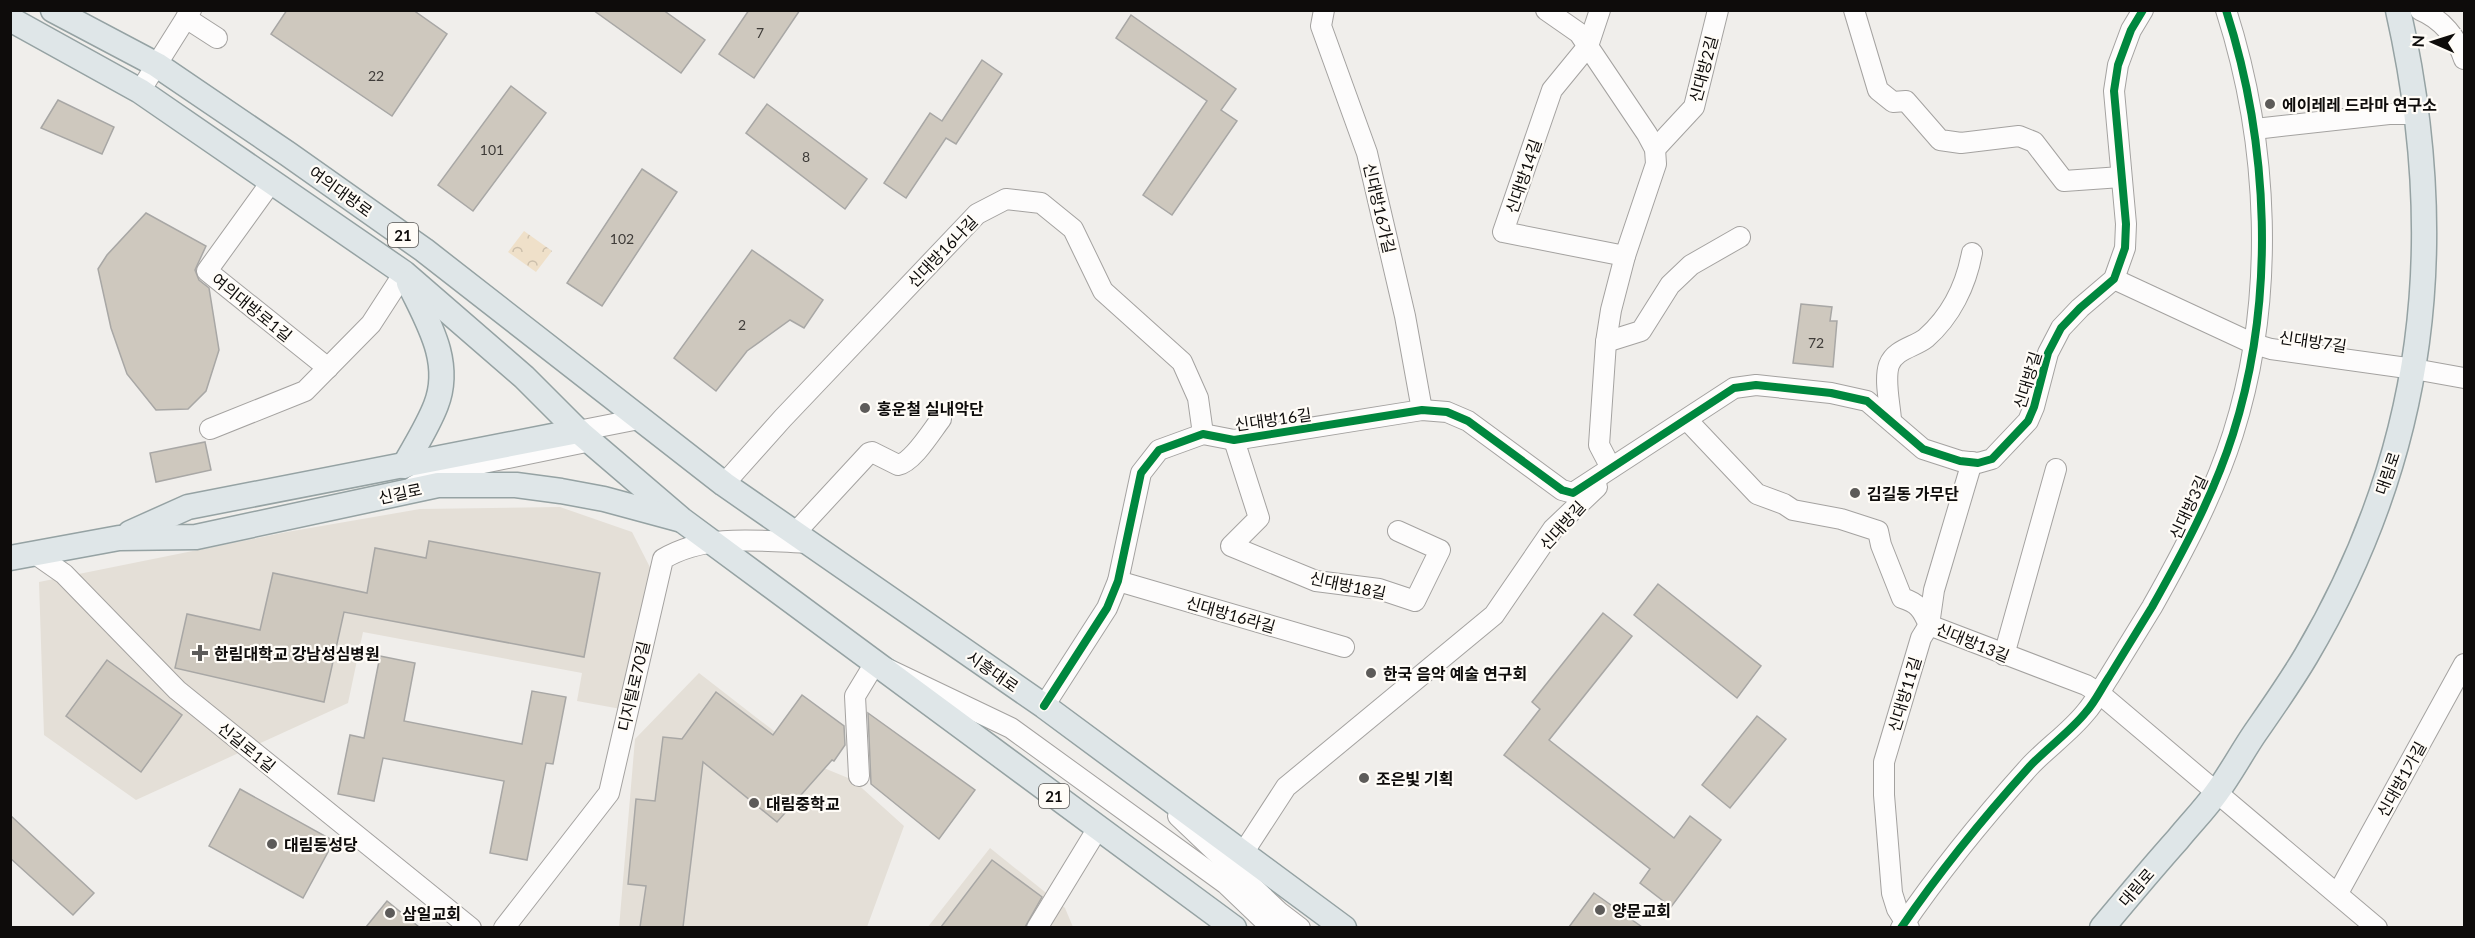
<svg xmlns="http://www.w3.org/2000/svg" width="2475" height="938" viewBox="0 0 2475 938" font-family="Lato,'Noto Sans KR',sans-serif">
<defs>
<pattern id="park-crowns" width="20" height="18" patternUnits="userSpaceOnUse" patternTransform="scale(1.5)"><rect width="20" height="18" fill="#efe0c9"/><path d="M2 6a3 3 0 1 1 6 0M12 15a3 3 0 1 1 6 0" fill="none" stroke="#ccbfab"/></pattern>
</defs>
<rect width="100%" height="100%" fill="#f0eeeb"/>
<g fill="#e4dfd7">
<polygon points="560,507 632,532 658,583 621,709 577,701 582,673 363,632 348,703 136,800 44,735 39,582 287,532 420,509"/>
<polygon points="699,673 819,766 853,780 904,826 867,927 619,928 635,739"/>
<polygon points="990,848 1065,908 1073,927 927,928"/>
</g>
<polygon fill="url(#park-crowns)" points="524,231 552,251 536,272 508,252"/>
<g fill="#cec8be" stroke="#a8a7a5" stroke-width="1.5">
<polygon points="287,10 413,10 447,34 392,116 271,34"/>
<polygon points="593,10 663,10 705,40 681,73"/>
<polygon points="749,10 800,10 754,78 719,54"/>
<polygon points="1131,15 1236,89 1221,110 1237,121 1172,215 1143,195 1207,101 1116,38"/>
<polygon points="982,60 1002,74 956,144 946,138 906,198 884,183 930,113 942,121"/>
<polygon points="511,86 546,113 473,211 438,185"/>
<polygon points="58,100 114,127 102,154 41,128"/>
<polygon points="767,104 867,179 845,209 746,133"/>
<polygon points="642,169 677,192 602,306 567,283"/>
<polygon points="146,213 206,246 195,270 199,280 209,288 219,350 206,391 188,409 156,410 127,374 111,328 98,269 107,255"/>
<polygon points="752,250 823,300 804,328 790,320 747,351 716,391 674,358"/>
<polygon points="1801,304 1832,307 1830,321 1837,321 1833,367 1793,363"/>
<polygon points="205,442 211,470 156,482 150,453"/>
<polygon points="429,541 600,573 584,657 344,612 324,702 175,668 187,614 260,630 273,573 367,593 375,548 426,558"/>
<polygon points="1658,584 1761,666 1737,698 1634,615"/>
<polygon points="1603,613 1632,636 1549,740 1674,838 1690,816 1721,840 1671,907 1640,883 1650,869 1504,755 1540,709 1532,702"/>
<polygon points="380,656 415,663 404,721 522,744 532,691 566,697 553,764 546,763 527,860 490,853 504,781 383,758 374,801 338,794 350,735 364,738"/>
<polygon points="107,660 182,715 141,772 66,716"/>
<polygon points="716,692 773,735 802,695 844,726 845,745 834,761 832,760 777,822 703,762 683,927 640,927 646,886 628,884 636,799 655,801 663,737 682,739"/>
<polygon points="868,713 975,790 939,839 871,784"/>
<polygon points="1757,716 1786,739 1730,808 1702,785"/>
<polygon points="240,789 334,841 303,898 209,846"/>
<polygon points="10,815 94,893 73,915 10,858"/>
<polygon points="992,860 1042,897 1025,927 941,927"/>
<polygon points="1594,893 1642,927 1569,927"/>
<polygon points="387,901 419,927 366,927"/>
</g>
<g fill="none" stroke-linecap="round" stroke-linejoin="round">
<g stroke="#a4a2a0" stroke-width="22">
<g id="minor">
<polyline points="1324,10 1321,26 1367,153 1405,316 1422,410"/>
<polyline points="1546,10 1579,33 1647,134 1655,149 1656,164 1625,256 1611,310 1606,342 1599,445 1611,468"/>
<polyline points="1600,10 1588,46 1552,90 1503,232 1625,256"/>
<polyline points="1854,10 1878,90 1893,102 1906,101 1940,140 1961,143 2019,136 2034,142 2064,181 2121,177"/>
<path d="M2420,10C2442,19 2457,38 2464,59"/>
<polyline points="186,18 217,38"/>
<polyline points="140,91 191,10"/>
<polyline points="2255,129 2389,114 2418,114"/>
<polyline points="1655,149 1694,107 1718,10"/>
<polyline points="272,181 207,271 328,368"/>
<polyline points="2114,279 2254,344 2271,349 2414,369 2464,378"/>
<polyline points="1606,342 1641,331 1670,285 1691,265 1740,237"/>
<path d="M1687,420L1757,494L1784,504L1793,510L1841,519L1878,531L1881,545L1902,598C1918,603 1922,609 1929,625L2086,685L2099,693L2377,928"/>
<path d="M1891,420C1890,404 1884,380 1889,365C1895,349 1915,347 1926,338C1951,316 1966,285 1972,253"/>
<polyline points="210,429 305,391 371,324 404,273"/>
<polyline points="578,431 639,419"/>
<polyline points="1234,440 1259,518 1231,546 1316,581 1379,589 1415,601 1440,550 1398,531"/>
<polyline points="724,484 783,418 977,214 1006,199 1041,203 1073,229 1103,291 1182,362 1198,398 1203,434"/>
<polyline points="414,486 439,472 591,441"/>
<path d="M795,533L869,453L872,452L898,465C913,462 931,432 941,419"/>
<polyline points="34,553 64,574 177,690 471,928"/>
<polyline points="1118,581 1344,647"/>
<polyline points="2004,655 2056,469"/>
<polyline points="1044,706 1107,608 1118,581 1141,473 1159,450 1203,434 1234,440 1422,410 1447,412 1468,421 1562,490 1573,493 1734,388 1756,385 1831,393 1867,401 1923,449 1960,461 1978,463 1992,459 2028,421 2034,407 2048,353 2061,328 2080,308 2114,279 2125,248 2126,224 2114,91 2118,65 2131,30 2143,10"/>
<polyline points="859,776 855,696 875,663 1011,728 1226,884 1272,928"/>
<polyline points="1178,816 1279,912 1300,928"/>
<polyline points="1243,853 1286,787 1494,615 1553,529 1597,487"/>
<polyline points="2338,893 2464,664"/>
<path d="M504,928L609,793L663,559C706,533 761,541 809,543"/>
<polyline points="1037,928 1098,828"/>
<path d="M1901,928C1940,871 1984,817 2030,766C2048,747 2070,732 2086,712C2095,702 2101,689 2109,677C2123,654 2138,630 2152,607C2183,552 2214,494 2233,434C2276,298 2269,144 2226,10"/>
<polyline points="1909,928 1897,909 1892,893 1884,795 1884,762 1921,638 1929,625 1934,590 1972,462"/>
</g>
</g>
<g stroke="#95a2a3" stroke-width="27">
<g id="major">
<polyline points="53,10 157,65 288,154 424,250 724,484 1044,706 1344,928"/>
<polyline points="10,19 140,91 404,273 524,377 578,431 682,520 1234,928"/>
<path d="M404,466C415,446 428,426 436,405C453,361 427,321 409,283"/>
<polyline points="130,533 188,507 578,431"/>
<polyline points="10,558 119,538 196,537 438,485 516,485 561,491 604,499 678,519"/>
<path d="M2102,928C2127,898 2152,868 2178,839C2191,823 2205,809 2217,792C2231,773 2242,752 2255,733C2273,707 2290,683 2306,656C2427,451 2450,241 2398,10"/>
</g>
</g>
<use href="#minor" stroke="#fdfcfc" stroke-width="20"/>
<use href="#major" stroke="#dfe6e8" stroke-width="24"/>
<g stroke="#fffcf7" stroke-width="11">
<g id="cycleway">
<polyline points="1044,706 1107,608 1118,581 1141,473 1159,450 1203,434 1234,440 1422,410 1447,412 1468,421 1562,490 1573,493 1734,388 1756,385 1831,393 1867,401 1923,449 1960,461 1978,463 1992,459 2028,421 2034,407 2048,353 2061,328 2080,308 2114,279 2125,248 2126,224 2114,91 2118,65 2131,30 2143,10"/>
<path d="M1901,928C1940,871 1984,817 2030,766C2048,747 2070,732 2086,712C2095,702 2101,689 2109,677C2123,654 2138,630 2152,607C2183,552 2214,494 2233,434C2276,298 2269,144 2226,10"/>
</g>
</g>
<use href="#cycleway" stroke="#00873e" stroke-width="8"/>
</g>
<g fill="#5d5b59" stroke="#fffcf7" stroke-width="2">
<circle cx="2270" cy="104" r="6"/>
<circle cx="865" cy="408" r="6"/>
<circle cx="1855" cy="493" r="6"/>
<path d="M197 644h6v6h6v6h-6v6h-6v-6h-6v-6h6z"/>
<circle cx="1371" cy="673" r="6"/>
<circle cx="1364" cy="778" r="6"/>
<circle cx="754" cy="803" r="6"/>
<circle cx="272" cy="844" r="6"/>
<circle cx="1600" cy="910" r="6"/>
<circle cx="390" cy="913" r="6"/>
</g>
<g text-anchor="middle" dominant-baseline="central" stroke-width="4.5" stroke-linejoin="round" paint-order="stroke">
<g font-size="14" fill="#3e3b38">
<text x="760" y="32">7</text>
<text x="376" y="75">22</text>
<text x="492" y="149">101</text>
<text x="806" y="156">8</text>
<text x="622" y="238">102</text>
<text x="742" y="324">2</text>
<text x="1816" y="342">72</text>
</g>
<g fill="#fffcf7" stroke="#565452" stroke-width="1.5">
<rect x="388" y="223" width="30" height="24" rx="4.5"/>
<rect x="1039" y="784" width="30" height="24" rx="4.5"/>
</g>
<g font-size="15" font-weight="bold" fill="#0e0c0b">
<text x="403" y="235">21</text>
<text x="1054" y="796">21</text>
</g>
<g font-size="16" fill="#0e0c0b" stroke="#fffcf7">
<text transform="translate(1703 69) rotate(-75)">신대방2길</text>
<text transform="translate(1523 176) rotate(-71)">신대방14길</text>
<text transform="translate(341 191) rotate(36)">여의대방로</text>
<text transform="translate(1380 208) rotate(77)">신대방16가길</text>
<text transform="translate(942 251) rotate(-46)">신대방16나길</text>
<text transform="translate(252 307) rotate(39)">여의대방로1길</text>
<text transform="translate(2313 341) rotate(8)">신대방7길</text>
<text transform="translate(2027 380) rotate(-73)">신대방길</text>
<text transform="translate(1273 419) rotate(-8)">신대방16길</text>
<text transform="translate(2387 473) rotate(-71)">대림로</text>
<text transform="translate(400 493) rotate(-12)">신길로</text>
<text transform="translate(2188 507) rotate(-65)">신대방3길</text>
<text transform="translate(1562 525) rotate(-48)">신대방길</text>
<text transform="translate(1348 585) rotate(12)">신대방18길</text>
<text transform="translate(1231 614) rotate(16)">신대방16라길</text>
<text transform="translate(1973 642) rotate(22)">신대방13길</text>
<text transform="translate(993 671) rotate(35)">시흥대로</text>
<text transform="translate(633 686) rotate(-77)">디지털로70길</text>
<text transform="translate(1904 694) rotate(-73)">신대방11길</text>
<text transform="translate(247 747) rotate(39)">신길로1길</text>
<text transform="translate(2401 779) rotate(-61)">신대방1가길</text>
<text transform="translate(2136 887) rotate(-49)">대림로</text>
</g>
<g font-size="16" font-weight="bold" fill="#0e0c0b" stroke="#fffcf7" text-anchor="start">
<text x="2282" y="104">에이레레 드라마 연구소</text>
<text x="877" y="408">홍운철 실내악단</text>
<text x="1867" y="493">김길동 가무단</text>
<text x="214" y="653">한림대학교 강남성심병원</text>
<text x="1383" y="673">한국 음악 예술 연구회</text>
<text x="1376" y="778">조은빛 기획</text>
<text x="766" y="803">대림중학교</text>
<text x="284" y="844">대림동성당</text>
<text x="1612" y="910">양문교회</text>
<text x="402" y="913">삼일교회</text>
</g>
</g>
<rect width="2475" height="938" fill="none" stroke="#0e0c0b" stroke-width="24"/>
<g transform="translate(2433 42) rotate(273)" stroke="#fffcf7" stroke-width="4.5" paint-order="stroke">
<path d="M0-4.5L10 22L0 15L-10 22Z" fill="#0e0c0b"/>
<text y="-9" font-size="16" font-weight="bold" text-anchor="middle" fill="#0e0c0b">N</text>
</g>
</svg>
